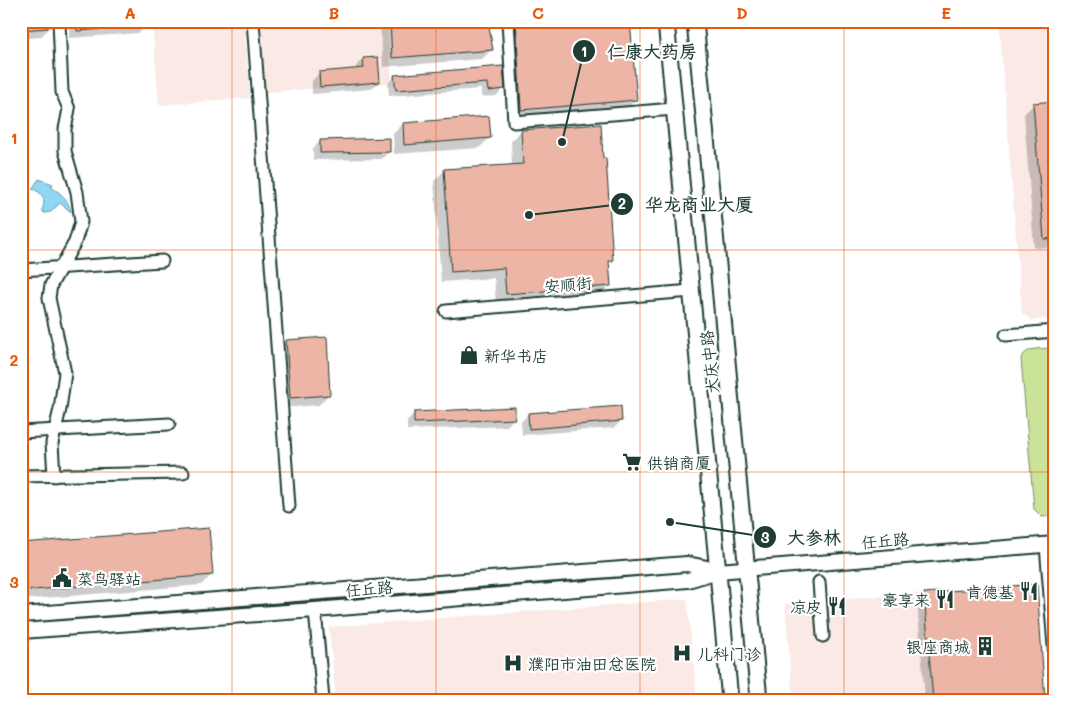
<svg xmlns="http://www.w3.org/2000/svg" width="1076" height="721" viewBox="0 0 1076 721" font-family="Mali,'LXGW WenKai TC',sans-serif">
<rect width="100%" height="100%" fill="#fff"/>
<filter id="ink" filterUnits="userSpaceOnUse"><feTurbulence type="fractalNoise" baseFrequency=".02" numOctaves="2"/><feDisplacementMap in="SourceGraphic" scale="10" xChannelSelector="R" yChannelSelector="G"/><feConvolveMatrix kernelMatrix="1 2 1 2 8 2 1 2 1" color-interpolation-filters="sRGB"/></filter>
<g filter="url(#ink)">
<g fill="#fae9e4">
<polygon points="152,21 244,21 250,98 159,105"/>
<polygon points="261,21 387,21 392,83 266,92"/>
<polygon points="999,21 1055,21 1055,319 1032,320 1022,313"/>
<polygon points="924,593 933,700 793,700 785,604"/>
<polygon points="687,599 697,700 336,700 329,627"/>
</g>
<path fill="#cbe399" stroke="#759066" d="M1055,348V516L1042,517L1034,509L1021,359C1026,346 1043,349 1055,348Z"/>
<path fill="#91d6f3" stroke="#6399a7" d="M39,179L53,184L51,187C62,194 68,199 71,212L60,203L51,212L44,213L42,210C47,199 42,192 32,189Z"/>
<g fill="#0003">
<polygon points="21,21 51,21 51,27 40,37 21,39"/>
<polygon points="69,21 146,21 147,25 139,33 69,38"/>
<polygon points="380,21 629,21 635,100 625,110 511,119 506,30 497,23 490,27 492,49 482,59 383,67"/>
<polygon points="364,59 379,82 371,89 312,94 312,81 319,73 357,70 356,66"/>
<polygon points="502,67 503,89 496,96 481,97 481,89 389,96 388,83 395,76"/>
<polygon points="1055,102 1055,247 1034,248 1024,114 1034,104"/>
<polygon points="403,124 490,138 479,148 394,154 393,134"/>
<polygon points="521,131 612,260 608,264 609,286 599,296 496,303 494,278 441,282 434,181 445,170 512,166 511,141"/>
<polygon points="320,141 389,152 381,159 313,160 313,149"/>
<polygon points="287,341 329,394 319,405 281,408 277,352"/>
<polygon points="414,413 514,418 507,426 407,430 407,421"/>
<polygon points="528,414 621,421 614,428 522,435 521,422"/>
<polygon points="21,544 212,575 201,585 21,600"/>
<polygon points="924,594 1044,700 925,700 917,601"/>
</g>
<g fill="#edb5a5" stroke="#1f3d34">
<polygon points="21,21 48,21 48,28 21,30"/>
<polygon points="76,21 119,21 119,28 77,31"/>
<polygon points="390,21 488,21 493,50 392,58"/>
<polygon points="516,21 630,21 637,100 521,110"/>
<polygon points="378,57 380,82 320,87 319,72 364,68 363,58"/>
<polygon points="503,66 505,89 488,91 487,83 396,90 394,75"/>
<polygon points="1055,101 1055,238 1044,239 1033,103"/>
<polygon points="489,116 491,138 404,145 403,123"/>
<polygon points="601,124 603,158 606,158 613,261 609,261 611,286 506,294 504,268 451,272 444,169 523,164 521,130"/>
<polygon points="390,138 390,152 320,153 320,140"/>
<polygon points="327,337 330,395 290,398 286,340"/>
<polygon points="621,406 622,421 529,429 528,413"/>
<polygon points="515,407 515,419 414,423 414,412"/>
<polygon points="209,528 213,575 21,591 21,543"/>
<polygon points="1037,584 1045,700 933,700 924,593"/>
</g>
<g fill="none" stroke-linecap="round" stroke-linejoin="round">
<g stroke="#1f3d34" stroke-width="15">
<g id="minor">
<polyline points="253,21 289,506"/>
<polyline points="508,21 514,122 674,109"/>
<polyline points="21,270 162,261"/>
<polyline points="446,311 692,291"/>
<polyline points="1006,335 1055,331"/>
<polyline points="21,432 169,424"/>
<polyline points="21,476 183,473"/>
<polyline points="54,476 52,443 60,409 65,373 49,298 51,285 75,242 81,222 77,192 65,151 65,129 69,109 62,92 59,21"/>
<polyline points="1046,545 1055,659"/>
<polyline points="819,582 823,636"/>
<polyline points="315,610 323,700"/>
</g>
</g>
<g stroke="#1f3d34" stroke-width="18">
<g id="tertiary">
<polyline points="21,615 687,564 717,570"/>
<polyline points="21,631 315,610 688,580 718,571 1055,544"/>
</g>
</g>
<g stroke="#1f3d34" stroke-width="19">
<g id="secondary">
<polyline points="666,21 730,700"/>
<polyline points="695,21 759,700"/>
</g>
</g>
<use href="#minor" stroke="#fff" stroke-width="11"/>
<use href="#tertiary" stroke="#fff" stroke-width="14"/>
<use href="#secondary" stroke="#fff" stroke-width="15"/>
</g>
</g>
<path fill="none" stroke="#e8590c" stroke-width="1" stroke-opacity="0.55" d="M232,21V700M436,21V700M640,21V700M844,21V700M21,250H1055M21,472H1055"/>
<defs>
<g id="shop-bare" transform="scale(1.5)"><path d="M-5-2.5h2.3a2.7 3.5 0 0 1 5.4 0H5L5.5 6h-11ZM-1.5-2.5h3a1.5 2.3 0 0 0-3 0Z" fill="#1f3d34" stroke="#fff" stroke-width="2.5" paint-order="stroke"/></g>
<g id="supermarket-bare" transform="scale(1.5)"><path d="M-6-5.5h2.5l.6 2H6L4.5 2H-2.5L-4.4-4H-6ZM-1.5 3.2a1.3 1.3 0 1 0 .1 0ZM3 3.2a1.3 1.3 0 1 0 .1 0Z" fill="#1f3d34" stroke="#fff" stroke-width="2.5" paint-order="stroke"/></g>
<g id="civic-bare" transform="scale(1.5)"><path d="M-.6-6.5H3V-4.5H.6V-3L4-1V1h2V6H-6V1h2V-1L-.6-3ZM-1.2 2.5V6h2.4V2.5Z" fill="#1f3d34" stroke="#fff" stroke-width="2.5" paint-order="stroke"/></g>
<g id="restaurant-bare" transform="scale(1.5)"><path d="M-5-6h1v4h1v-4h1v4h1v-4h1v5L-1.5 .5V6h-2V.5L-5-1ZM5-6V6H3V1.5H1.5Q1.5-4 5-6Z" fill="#1f3d34" stroke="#fff" stroke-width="2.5" paint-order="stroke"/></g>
<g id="building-bare" transform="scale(1.5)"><path d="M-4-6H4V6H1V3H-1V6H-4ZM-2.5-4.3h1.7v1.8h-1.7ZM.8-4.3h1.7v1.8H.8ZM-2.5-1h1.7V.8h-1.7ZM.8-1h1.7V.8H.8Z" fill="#1f3d34" stroke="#fff" stroke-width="2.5" paint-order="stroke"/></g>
<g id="hospital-bare" transform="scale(1.5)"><path d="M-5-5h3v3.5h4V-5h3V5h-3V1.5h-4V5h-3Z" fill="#1f3d34" stroke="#fff" stroke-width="2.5" paint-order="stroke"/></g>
</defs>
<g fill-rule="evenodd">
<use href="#shop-bare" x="469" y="355"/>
<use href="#supermarket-bare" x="632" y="462"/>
<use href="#civic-bare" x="62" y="578"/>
<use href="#restaurant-bare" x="1029" y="591"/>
<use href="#restaurant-bare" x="945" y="599"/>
<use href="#restaurant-bare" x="837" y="606"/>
<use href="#building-bare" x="985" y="646"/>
<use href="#hospital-bare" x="682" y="653"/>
<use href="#hospital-bare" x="513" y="663"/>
</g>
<g text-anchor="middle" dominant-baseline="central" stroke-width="4.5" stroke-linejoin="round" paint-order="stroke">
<g font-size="16" fill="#1f3d34" stroke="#fff">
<text transform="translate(568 284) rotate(-5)">安顺街</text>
<text transform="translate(709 362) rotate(-96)">大庆中路</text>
<text transform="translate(885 540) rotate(-5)">任丘路</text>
<text transform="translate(369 588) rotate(-5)">任丘路</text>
</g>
<g font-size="16" fill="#1f3d34" stroke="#fff" text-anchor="start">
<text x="484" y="355">新华书店</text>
<text x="647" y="462">供销商厦</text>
<text x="77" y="578">菜鸟驿站</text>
<text x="1014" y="591" text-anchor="end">肯德基</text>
<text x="930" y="599" text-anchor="end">豪享来</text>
<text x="822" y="606" text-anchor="end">凉皮</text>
<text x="970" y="646" text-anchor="end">银座商城</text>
<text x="697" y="653">儿科门诊</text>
<text x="528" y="663">濮阳市油田总医院</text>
</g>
</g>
<path fill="none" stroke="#1f3d34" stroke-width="2" d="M562 142L584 51M529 215L622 204M670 522L765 537"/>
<g fill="#1f3d34" stroke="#fff" stroke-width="2">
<circle cx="562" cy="142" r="5"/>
<circle cx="529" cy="215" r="5"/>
<circle cx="670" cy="522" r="5"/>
<circle cx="584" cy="51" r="12"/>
<circle cx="622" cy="204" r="12"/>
<circle cx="765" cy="537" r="12"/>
</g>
<g font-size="15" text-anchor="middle" font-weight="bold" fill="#fff">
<text x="584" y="57">1</text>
<text x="622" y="209">2</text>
<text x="765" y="543">3</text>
</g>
<g font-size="18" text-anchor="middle" font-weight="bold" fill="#1f3d34" stroke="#fff" stroke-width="4.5" stroke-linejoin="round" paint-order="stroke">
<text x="652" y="58">仁康大药房</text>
<text x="699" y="211">华龙商业大厦</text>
<text x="814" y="544">大参林</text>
</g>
<rect width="1076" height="721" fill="none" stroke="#fff" stroke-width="55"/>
<rect x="28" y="28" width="1020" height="666" fill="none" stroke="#e8590c" stroke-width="2"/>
<g font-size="16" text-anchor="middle" font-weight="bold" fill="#e8590c">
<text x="130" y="19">A</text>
<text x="334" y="19">B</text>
<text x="538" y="19">C</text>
<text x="742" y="19">D</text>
<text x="946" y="19">E</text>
<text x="14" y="144">1</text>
<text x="14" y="366">2</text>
<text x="14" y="588">3</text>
</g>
</svg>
